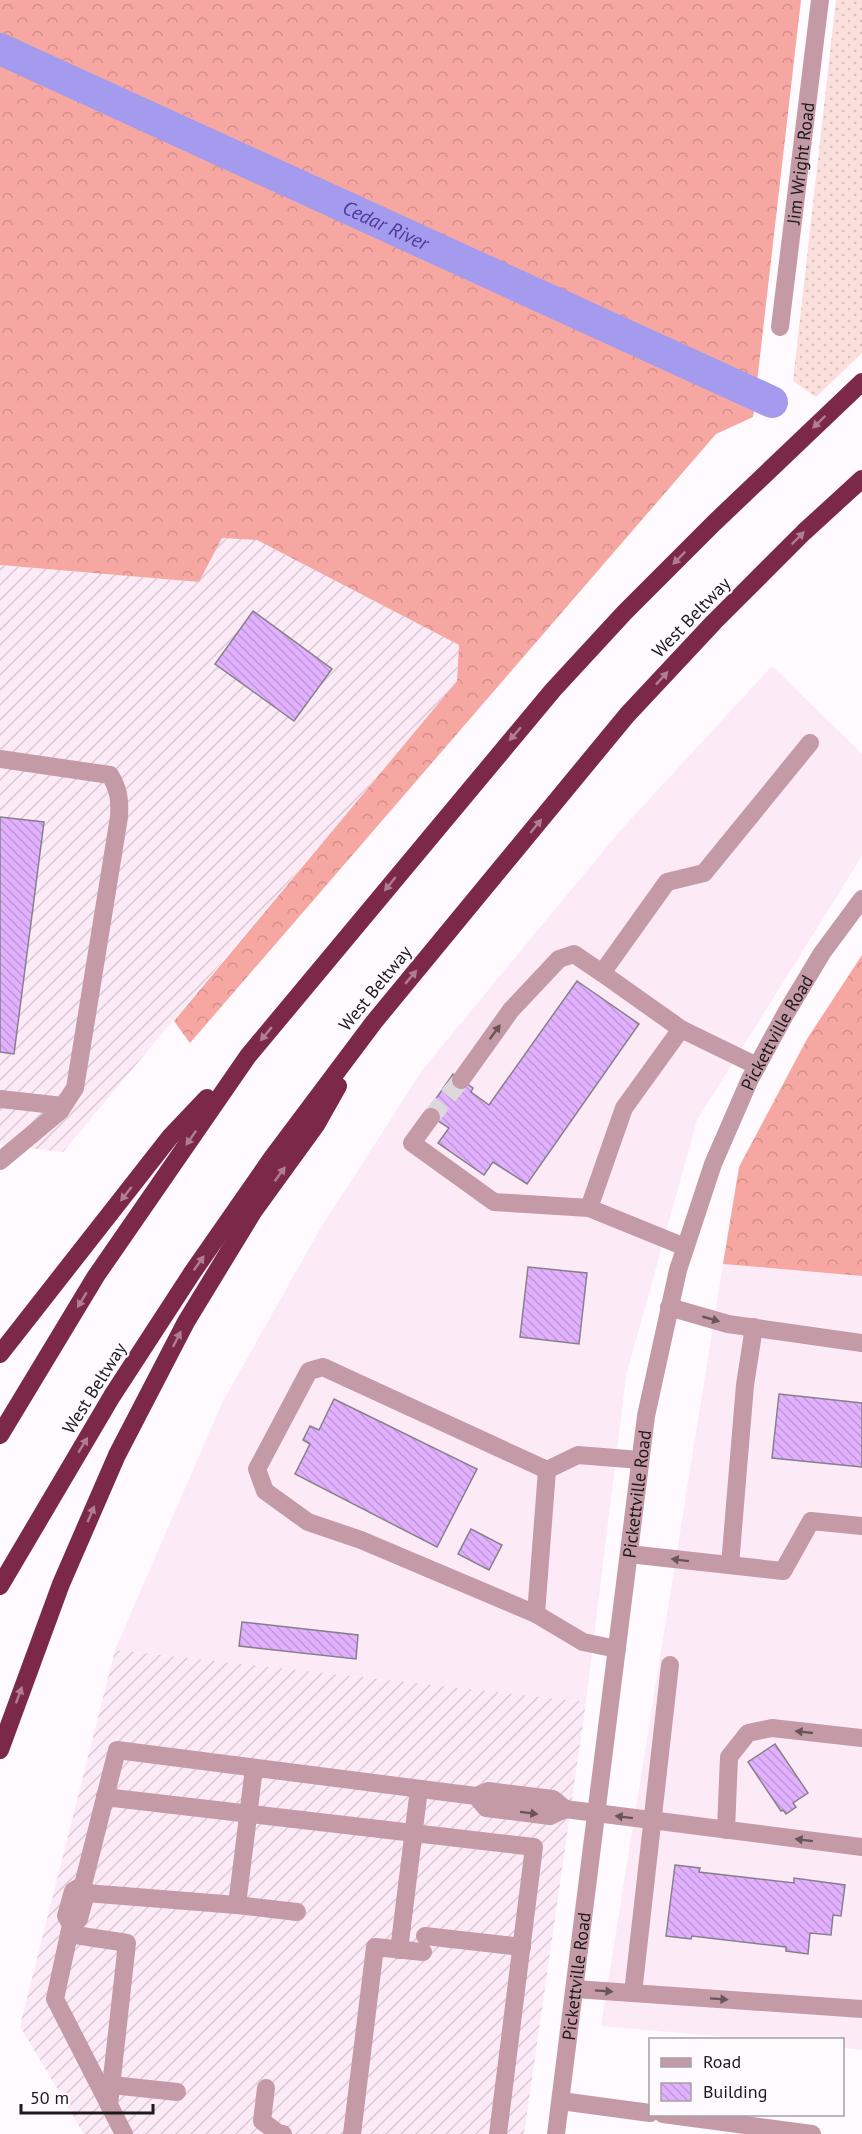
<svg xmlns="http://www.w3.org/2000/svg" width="862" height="2134" viewBox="0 0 862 2134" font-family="'PT Sans',sans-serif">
<defs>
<pattern id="industrial-furrows" width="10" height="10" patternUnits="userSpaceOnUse" patternTransform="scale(1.5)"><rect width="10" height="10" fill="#fcebf7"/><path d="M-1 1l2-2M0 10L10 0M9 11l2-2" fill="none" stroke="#d8c9d3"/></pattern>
<pattern id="grass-dots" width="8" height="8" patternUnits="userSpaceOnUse" patternTransform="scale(1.5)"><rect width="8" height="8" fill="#fbdfdd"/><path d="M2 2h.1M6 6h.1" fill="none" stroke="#d7bfbd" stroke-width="1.8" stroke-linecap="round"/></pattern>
<pattern id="forest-crowns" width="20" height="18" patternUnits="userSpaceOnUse" patternTransform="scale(1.5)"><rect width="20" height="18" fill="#f7a7a2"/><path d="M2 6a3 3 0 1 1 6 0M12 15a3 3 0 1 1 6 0" fill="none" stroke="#d38f8b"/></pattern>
<pattern id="building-back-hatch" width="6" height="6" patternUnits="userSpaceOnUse" patternTransform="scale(1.5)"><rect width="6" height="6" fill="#e1b0ff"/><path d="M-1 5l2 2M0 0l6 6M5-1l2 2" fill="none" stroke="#c197da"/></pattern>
</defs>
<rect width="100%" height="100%" fill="#fefafd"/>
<g fill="#fcebf7">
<polygon points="772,666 862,754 862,856 697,1120 626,1376 586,1702 115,1650 222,1403 319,1231 423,1069 619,832"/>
<polygon points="723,1264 862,1276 862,2050 843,2048 842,2040 751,2039 601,2026"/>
</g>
<g fill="url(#industrial-furrows)">
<polygon points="222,538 257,540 459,645 457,681 63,1152 0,1145 0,565 199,582"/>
<polygon points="115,1650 586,1702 524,2134 84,2134 20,2026"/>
</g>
<polygon fill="url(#grass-dots)" points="836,0 862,0 862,353 816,397 793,381"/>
<g fill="url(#forest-crowns)">
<polygon points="0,0 801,0 753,417 716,434 190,1043 174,1021 457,681 459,645 257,540 222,538 199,582 0,565"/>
<polygon points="862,955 862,1276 723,1264 739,1167 807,1039"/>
</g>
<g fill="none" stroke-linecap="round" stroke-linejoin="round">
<path stroke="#a59bee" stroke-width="32" id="s1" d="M0,49L772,402"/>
</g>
<g fill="url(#building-back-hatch)" stroke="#868189" stroke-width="1.5">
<polygon points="253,611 332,669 294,721 215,664"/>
<polygon points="0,817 44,822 14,1054 0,1052"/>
<polygon points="577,981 639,1024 527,1184 493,1162 484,1175 438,1143 449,1128 426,1113 453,1074 473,1088 471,1092 489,1105"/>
<polygon points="528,1267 587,1273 579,1344 520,1337"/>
<polygon points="779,1394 862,1403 862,1467 772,1458"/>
<polygon points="334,1399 477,1469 437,1547 295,1474 310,1444 303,1440 310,1426 319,1430"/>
<polygon points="471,1529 502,1545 489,1570 458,1554"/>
<polygon points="242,1622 358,1635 356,1659 239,1646"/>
<polygon points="775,1744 808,1793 793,1803 796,1807 786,1814 783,1810 781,1811 748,1762"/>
<polygon points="675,1865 700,1868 699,1872 794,1883 794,1878 845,1885 841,1916 833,1915 831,1935 810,1933 808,1954 786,1951 786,1947 692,1936 691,1939 666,1936"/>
</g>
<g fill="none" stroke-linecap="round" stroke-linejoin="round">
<polyline stroke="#dcd8db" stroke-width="18" stroke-dasharray="18 9" stroke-linecap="butt" points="431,1117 461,1080"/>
<g stroke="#c59aa7" stroke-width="18">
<path id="s2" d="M780,327L820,0"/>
<path d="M0,759L110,775C119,790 120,800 119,817L75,1088L60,1111L0,1161"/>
<polyline points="681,1029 602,973 667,882 704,873 810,743"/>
<polyline points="461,1080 511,1010 559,959 574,954 602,973"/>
<polyline points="0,1099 63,1106"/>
<polyline points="431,1117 412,1143 494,1202 589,1208"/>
<polyline points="685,1247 589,1208 624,1108 681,1029 757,1066"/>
<polyline points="669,1307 728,1324 862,1343"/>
<polyline points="629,1554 783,1571 811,1521 862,1526"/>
<polyline points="730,1565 745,1385 754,1327"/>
<polyline points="536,1614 547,1470"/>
<polyline points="617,1649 583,1642 536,1614 361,1540 308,1522 265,1491 257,1469 309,1371 323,1367 547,1470 578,1455 640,1460"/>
<polyline points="254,1768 237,1905 297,1912"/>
<polyline points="105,1797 534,1847 498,2134"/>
<polyline points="565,1809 862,1847"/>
<polyline points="726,1830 729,1757 748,1733 772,1728 862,1738"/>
<polyline points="83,1885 117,1750 476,1796 488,1791 553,1799 565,1809 550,1816 486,1808 476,1796"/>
<polyline points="86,1893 237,1905"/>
<polyline points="71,1925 79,1919 86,1893 83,1885 73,1891 66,1916 71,1925 55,1999 124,2134"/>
<polyline points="69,1934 127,1943 109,2105"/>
<polyline points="425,1936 522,1947"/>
<polyline points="399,1950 419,1789"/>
<polyline points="575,1989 862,2009"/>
<polyline points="633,1993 670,1665"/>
<polyline points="112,2085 177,2092"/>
<polyline points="266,2088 262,2121 278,2133 283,2134"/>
<polyline points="561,2101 650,2113"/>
<polyline points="663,2114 812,2134"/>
<polyline points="352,2134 375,1947 423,1952"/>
<path id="s3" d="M556,2134L646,1416L678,1270L713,1164L750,1079L786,1013L822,953L862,899"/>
</g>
<g stroke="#7c2949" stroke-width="18">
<polyline points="0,1354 170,1137 207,1098"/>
<polyline points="0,1435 96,1276 248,1056 553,690 625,612 714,523 862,382"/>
<polyline points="0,1586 112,1396 192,1273 272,1158 374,1022 627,715 714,622 804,532 862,479"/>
<polyline points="0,1750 61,1584 117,1455 186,1322 253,1212 316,1125 338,1086"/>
</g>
</g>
<defs><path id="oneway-solid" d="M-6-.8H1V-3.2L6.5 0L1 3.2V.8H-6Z" transform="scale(1.5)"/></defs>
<g fill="#b07d91">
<use href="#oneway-solid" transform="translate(819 422) rotate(136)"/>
<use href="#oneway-solid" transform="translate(798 538) rotate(-45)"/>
<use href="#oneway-solid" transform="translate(679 558) rotate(135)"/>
<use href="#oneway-solid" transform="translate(662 678) rotate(-47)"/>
<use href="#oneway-solid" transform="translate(515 734) rotate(131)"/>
<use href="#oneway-solid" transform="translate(536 826) rotate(-51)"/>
<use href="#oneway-solid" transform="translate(390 884) rotate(129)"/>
<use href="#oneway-solid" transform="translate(411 977) rotate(-50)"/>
<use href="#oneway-solid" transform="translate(266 1034) rotate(130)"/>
<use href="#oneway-solid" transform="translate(191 1138) rotate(125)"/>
<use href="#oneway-solid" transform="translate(280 1174) rotate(-54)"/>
<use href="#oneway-solid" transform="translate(126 1194) rotate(128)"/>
<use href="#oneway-solid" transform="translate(199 1263) rotate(-55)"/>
<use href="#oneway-solid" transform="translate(82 1300) rotate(121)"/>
<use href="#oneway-solid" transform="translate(177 1339) rotate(-63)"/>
<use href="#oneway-solid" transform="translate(83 1445) rotate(-59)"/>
<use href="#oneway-solid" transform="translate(91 1514) rotate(-67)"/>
<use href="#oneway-solid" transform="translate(19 1695) rotate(-70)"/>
</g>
<g fill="#69545b">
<use href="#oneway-solid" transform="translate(495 1032) rotate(-54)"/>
<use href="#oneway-solid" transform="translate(711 1319) rotate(16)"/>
<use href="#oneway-solid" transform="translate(680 1560) rotate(-173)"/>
<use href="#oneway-solid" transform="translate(804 1732) rotate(-174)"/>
<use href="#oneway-solid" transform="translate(529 1813) rotate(7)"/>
<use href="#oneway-solid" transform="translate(624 1817) rotate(-173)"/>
<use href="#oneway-solid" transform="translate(804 1840) rotate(-173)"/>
<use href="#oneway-solid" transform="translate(604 1991) rotate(4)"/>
<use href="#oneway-solid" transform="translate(719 1999) rotate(4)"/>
</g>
<g text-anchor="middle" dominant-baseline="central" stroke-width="4.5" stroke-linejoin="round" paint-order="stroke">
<g font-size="18" fill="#1d1a1c" stroke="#fefafd">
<text stroke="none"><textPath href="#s2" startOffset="165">Jim Wright Road</textPath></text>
<text transform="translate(691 617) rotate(-46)">West Beltway</text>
<text transform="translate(375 988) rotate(-51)">West Beltway</text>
<text stroke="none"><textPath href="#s3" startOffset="1131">Pickettville Road</textPath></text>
<text transform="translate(94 1388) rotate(-58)">West Beltway</text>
<text stroke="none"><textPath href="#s3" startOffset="645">Pickettville Road</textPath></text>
<text stroke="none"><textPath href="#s3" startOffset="159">Pickettville Road</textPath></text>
</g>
<g font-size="20" font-style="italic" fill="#4f3a9a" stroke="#fefafd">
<text stroke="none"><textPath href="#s1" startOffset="424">Cedar River</textPath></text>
</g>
</g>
<rect x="649" y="2038" width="195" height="78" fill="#fefafd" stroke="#a4a0a3" stroke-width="1.5"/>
<rect x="661" y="2058" width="30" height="9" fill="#c59aa7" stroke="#a4a0a3" stroke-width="1.5"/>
<text x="703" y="2068" font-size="18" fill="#1d1a1c">Road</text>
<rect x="661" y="2083" width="30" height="18" fill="url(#building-back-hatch)" stroke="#a4a0a3" stroke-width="1.5"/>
<text x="703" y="2098" font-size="18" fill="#1d1a1c">Building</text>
<path d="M21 2104v9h132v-9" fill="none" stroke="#1d1a1c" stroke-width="3"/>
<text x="30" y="2104" font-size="18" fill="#1d1a1c" stroke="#fefafd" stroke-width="4.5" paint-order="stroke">50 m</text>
</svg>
